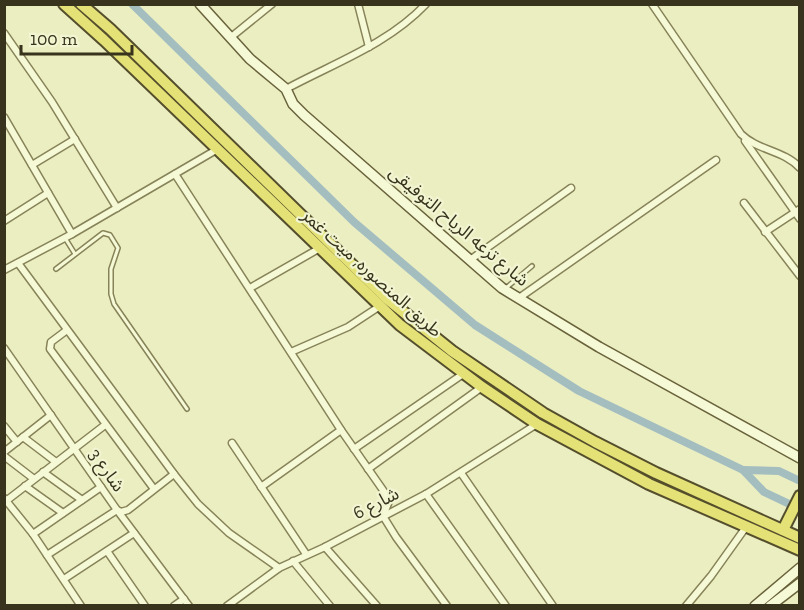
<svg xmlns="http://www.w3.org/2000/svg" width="804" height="610" viewBox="0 0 804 610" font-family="'Zilla Slab','Noto Sans Arabic',serif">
<rect width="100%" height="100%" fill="#ebeec1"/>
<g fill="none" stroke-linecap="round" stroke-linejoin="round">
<g stroke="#a4bec0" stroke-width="8">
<polyline points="132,4 354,222 475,325 579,391 743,470 764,492 800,509"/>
<polyline points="743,470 779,471 800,481"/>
</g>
<g stroke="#878359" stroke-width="6">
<g id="service">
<polyline points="65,238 75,254"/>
<polyline points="56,269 103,233 110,235 118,248 111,269 111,294 114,304 187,409"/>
<polyline points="506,288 532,266"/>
</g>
</g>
<g stroke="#878359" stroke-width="9">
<g id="minor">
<polyline points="358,4 369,47"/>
<path d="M652,4L741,134C758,151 784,150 800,168"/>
<polyline points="4,33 52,102 117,208"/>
<polyline points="230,38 272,4"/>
<path d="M286,89C334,63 387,45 426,4"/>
<polyline points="4,117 72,234"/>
<polyline points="745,141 800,219"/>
<polyline points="32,165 75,139"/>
<polyline points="175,174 341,430 385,493 389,501 383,516 396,537 447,606"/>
<polyline points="744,203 800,276"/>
<polyline points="4,221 48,193"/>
<polyline points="765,232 800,209"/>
<polyline points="470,260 571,188"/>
<polyline points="18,263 174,474 198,504 229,533 279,568"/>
<polyline points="4,270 72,234 216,150"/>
<polyline points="250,288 320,248"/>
<polyline points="519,298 716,160"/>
<polyline points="67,330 51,342 50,349 154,489"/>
<polyline points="4,348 117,510 189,606"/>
<polyline points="291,352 348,327 380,306"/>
<polyline points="4,426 17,442"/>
<polyline points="23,437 56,462"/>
<polyline points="232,443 306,554"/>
<polyline points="354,449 463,374"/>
<polyline points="4,452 51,415"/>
<polyline points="4,456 34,479"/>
<polyline points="368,469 482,387"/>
<polyline points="43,472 82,500"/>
<polyline points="461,473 553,606"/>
<polyline points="25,486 63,513"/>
<polyline points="261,487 341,430"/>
<polyline points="426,494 506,606"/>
<polyline points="4,498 33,534 81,606"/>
<polyline points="6,501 105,425"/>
<polyline points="33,534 101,487"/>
<polyline points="325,547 377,606"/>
<polyline points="107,551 145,606"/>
<polyline points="47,555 117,510 121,512 128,510 174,474"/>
<polyline points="293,561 330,606"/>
<polyline points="64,579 134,533"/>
<polyline points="174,606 184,599"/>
<polyline points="227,606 279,568 325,547 426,494 537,424"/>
<polyline points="686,606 711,576 746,527"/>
</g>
</g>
<g stroke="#69633c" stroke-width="12">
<g id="secondary">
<polyline points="200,4 250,59 286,89 293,104 304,115 502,288 599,347 800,458"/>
<polyline points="755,606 800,568"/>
<polyline points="770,606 800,583"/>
</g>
</g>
<g stroke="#554e2d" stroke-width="14">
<g id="trunk">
<polyline points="64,4 104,40 400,325 482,387 537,424 649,484 800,550"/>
<polyline points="81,4 110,29 386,298 452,351 543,413 595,442 656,473 800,538"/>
<polyline points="783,530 800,496"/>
</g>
</g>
<use href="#service" stroke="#f6f9d5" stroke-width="3"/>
<use href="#minor" stroke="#f6f9d5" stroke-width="6"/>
<use href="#secondary" stroke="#f6f9d5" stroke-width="9"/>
<use href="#trunk" stroke="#e4e276" stroke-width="10"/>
</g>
<g text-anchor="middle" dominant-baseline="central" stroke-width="4.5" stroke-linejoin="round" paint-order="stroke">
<g font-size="18" fill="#37331d" stroke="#f2f5d1">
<text transform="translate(459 226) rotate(40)">شارع ترعه الرياح التوفيقى</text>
<text transform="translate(372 273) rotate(42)">طريق المنصوره, ميت غمر</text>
<text transform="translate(107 470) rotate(55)">شارع 3</text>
<text transform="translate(376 503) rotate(-27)">شارع 6</text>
</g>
</g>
<rect width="804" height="610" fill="none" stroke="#37331d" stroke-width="12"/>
<path d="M21 45v9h111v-9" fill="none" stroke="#37331d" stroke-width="3"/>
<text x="30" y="45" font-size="18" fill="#37331d" stroke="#f2f5d1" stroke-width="4.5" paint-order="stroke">100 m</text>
</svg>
